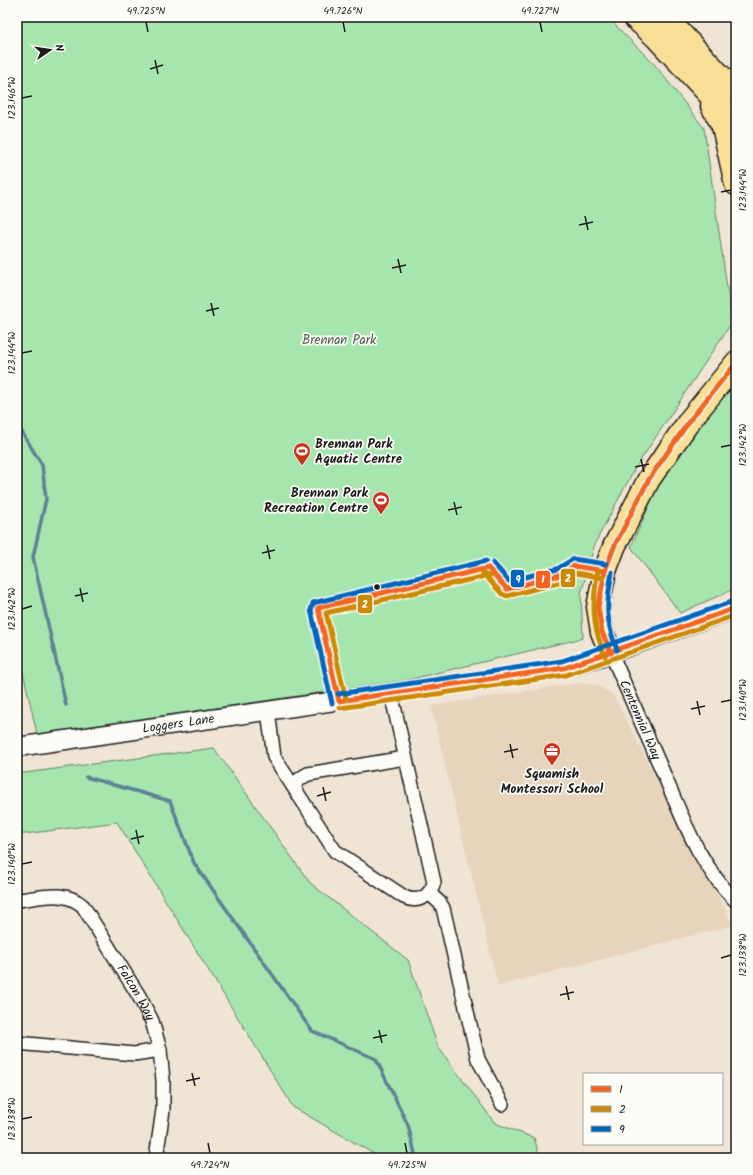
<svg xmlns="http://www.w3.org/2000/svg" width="753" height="1175" viewBox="0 0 753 1175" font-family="Kalam,sans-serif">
<rect width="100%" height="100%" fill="#f0e4d5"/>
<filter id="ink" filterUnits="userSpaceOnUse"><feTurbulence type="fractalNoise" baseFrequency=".025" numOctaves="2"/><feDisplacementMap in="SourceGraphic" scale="8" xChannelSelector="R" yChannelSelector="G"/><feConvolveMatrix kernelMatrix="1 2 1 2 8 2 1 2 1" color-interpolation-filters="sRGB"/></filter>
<g filter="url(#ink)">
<polygon fill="#e7d4bd" points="578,683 597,685 613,695 733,925 498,986 431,706"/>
<g fill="#a6e6ae" stroke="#618165">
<polygon points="17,17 607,17 655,65 704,128 732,322 634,470 595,543 581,594 583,638 407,680 37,734 17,645"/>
<polygon points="736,372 736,588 680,613 631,547 662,476"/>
<polygon points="214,748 310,883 408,960 438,1047 495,1123 534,1138 540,1158 381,1158 293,1107 117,822 17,835 17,774"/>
</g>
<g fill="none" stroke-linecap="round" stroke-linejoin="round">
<g stroke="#5d8196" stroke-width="3.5">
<polyline points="17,424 42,465 46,499 33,557 66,705"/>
<polyline points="86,777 170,801 194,863 312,1031 376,1059 408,1125 416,1158"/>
</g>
<g stroke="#1c1c1c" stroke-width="16">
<g id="street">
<path id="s1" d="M611,653C628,692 645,731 662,770C682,816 699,866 736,901"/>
<path d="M268,711L274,757L335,851L404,897C418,904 431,896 434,882L391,693"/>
<polyline points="293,786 301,778 308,774 405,758"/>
<polyline points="429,893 440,903 443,908 478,1059 502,1104"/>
<path id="s2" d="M17,900C40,898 64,889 83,906L139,996L152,1021L160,1050L163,1080V1110L156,1158"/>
<polyline points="17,1043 134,1054 160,1050"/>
</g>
</g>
<g stroke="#1c1c1c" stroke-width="21">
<g id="secondary">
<path id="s3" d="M17,747L564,668L599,657L736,608"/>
</g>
</g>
<g stroke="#1c1c1c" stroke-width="25">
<g id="highway">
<polyline points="634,17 655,36 736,123"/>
<polyline points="665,17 736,92"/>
<polyline points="712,106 723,126 736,184"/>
<polyline points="611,653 602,632 598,607 605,571 614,547 649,479 690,420 736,363"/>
</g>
</g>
<use href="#street" stroke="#fdfcf7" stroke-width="13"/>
<use href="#secondary" stroke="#fdfcf7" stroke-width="18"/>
<use href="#highway" stroke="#fadf96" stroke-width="22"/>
<g stroke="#fdfcf7" stroke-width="8">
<g id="bus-1">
<polyline points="488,568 507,589 560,575 574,566 605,571"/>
<polyline points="611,653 602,632 598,607 605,571 614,547 649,479 690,420 736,363"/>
<polyline points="339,701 564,668 736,608"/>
<polyline points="339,701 318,608 488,568"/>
</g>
</g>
<g stroke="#fdfcf7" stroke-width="8">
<g id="bus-2">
<path d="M598,570C592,604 591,623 605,656"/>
<polyline points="483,573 502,594 507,596 562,582 576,573 604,578"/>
<polyline points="346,699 326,613 490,575"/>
<polyline points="340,708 566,675 736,615"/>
</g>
</g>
<g stroke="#fdfcf7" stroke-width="8">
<g id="bus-3">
<polyline points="493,563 509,581 557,569 573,559 606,564"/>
<path d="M612,572C606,604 605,620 617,650"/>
<polyline points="338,694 562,661 734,601"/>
<polyline points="332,703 311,610 313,603 486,561"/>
</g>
</g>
<use href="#bus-1" stroke="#f26522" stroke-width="5"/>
<use href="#bus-2" stroke="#cb8a06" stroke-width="5"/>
<use href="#bus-3" stroke="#0065bd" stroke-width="5"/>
</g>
</g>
<path fill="none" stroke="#1c1c1c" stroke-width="1.5" d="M146,22L148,32M343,22L345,32M540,22L542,32M155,60L158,74M150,69L163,65M22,98L32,96M721,192L731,190M585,216L588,230M579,225L593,222M398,259L401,273M392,268L406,265M211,303L214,316M206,311L219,308M22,353L32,351M721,447L731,445M641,459L644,472M635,467L649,464M454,502L457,515M448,510L462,507M267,545L270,559M262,553L275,550M80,588L83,602M75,596L88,593M22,609L32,606M697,701L700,715M721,702L731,700M691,709L705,706M510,744L513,758M504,752L518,749M323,787L326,801M317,796L331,792M136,830L139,844M131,839L144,836M22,864L32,862M721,958L731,955M566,986L569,1000M560,995L574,992M379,1030L382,1043M373,1038L387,1035M192,1073L195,1086M186,1081L200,1078M22,1119L32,1117M208,1143L210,1153M405,1143L407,1153"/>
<defs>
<g id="stadium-pin" transform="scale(0.9)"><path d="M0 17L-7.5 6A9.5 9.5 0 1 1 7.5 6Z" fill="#c8321e" stroke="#fdfcf7"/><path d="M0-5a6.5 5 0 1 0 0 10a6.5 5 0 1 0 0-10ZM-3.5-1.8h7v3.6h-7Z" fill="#fff"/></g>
<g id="office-pin" transform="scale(0.9)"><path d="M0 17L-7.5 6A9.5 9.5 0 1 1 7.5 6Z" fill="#c8321e" stroke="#fdfcf7"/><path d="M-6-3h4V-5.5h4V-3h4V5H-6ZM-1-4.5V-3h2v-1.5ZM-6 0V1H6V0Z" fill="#fff"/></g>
</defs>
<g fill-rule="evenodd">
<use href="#stadium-pin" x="302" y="451"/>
<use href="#stadium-pin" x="381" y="500"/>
<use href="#office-pin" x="552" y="751"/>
</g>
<circle fill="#1c1c1c" stroke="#fdfcf7" stroke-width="1.5" cx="377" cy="587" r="3.5"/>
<g text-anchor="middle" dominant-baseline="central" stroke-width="3.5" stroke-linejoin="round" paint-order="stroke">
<g font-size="13" fill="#455948" stroke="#fdfcf7">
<text x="339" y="340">Brennan Park</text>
</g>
<g font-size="13" font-weight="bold" fill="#1c1c1c" stroke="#fdfcf7" text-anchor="start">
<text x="315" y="444">Brennan Park<tspan x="315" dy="15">Aquatic Centre</tspan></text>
<text x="368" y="493" text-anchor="end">Brennan Park<tspan x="368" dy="15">Recreation Centre</tspan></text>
<text x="552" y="774" text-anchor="middle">Squamish<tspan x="552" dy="15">Montessori School</tspan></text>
</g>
<g font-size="13" fill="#1c1c1c" stroke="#fdfcf7">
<text stroke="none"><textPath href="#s1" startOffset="73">Centennial Way</textPath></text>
<text stroke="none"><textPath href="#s3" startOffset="163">Loggers Lane</textPath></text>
<text stroke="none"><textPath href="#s2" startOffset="170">Falcon Way</textPath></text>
</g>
</g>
<g stroke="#fdfcf7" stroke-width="1.5">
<rect x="560" y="568" width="16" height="20" rx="4" fill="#cb8a06"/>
<rect x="510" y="569" width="15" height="19" rx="4" fill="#0065bd"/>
<rect x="535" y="570" width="16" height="19" rx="4" fill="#f26522"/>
<rect x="357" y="594" width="16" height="20" rx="4" fill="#cb8a06"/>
</g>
<g font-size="11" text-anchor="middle" font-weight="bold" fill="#fff">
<text x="568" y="582">2</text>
<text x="518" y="583">9</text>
<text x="543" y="583">1</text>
<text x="365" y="608">2</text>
</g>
<rect width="753" height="1175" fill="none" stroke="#fdfcf7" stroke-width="44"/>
<rect x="583" y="1073" width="140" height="72" fill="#fdfcf7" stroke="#a3a29f"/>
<rect x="591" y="1086" width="20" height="6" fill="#f26522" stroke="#a3a29f"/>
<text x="619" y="1093" font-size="12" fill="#1c1c1c">1</text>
<rect x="591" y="1106" width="20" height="6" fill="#cb8a06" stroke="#a3a29f"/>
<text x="619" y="1113" font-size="12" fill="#1c1c1c">2</text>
<rect x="591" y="1126" width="20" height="6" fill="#0065bd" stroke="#a3a29f"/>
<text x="619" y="1133" font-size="12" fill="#1c1c1c">9</text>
<g transform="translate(50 50) rotate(77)" stroke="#fdfcf7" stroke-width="3" paint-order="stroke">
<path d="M0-3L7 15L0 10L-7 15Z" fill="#1c1c1c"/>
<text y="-6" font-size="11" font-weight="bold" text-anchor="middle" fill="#1c1c1c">N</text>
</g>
<rect x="22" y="22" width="709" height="1131" fill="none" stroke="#1c1c1c" stroke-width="1.5"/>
<g font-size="10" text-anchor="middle" fill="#1c1c1c">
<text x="146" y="14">49.725°N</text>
<text x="343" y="14">49.726°N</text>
<text x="540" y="14">49.727°N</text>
<text transform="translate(11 98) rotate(-90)" y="4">123.146°W</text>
<text transform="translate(742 190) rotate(-90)" y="4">123.144°W</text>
<text transform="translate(11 353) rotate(-90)" y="4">123.144°W</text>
<text transform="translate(742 445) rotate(-90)" y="4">123.142°W</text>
<text transform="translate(11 609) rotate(-90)" y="4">123.142°W</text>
<text transform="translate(742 700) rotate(-90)" y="4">123.140°W</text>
<text transform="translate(11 864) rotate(-90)" y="4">123.140°W</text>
<text transform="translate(742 955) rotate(-90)" y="4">123.138°W</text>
<text transform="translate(11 1119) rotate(-90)" y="4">123.138°W</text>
<text x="210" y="1168">49.724°N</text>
<text x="407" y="1168">49.725°N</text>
</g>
</svg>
